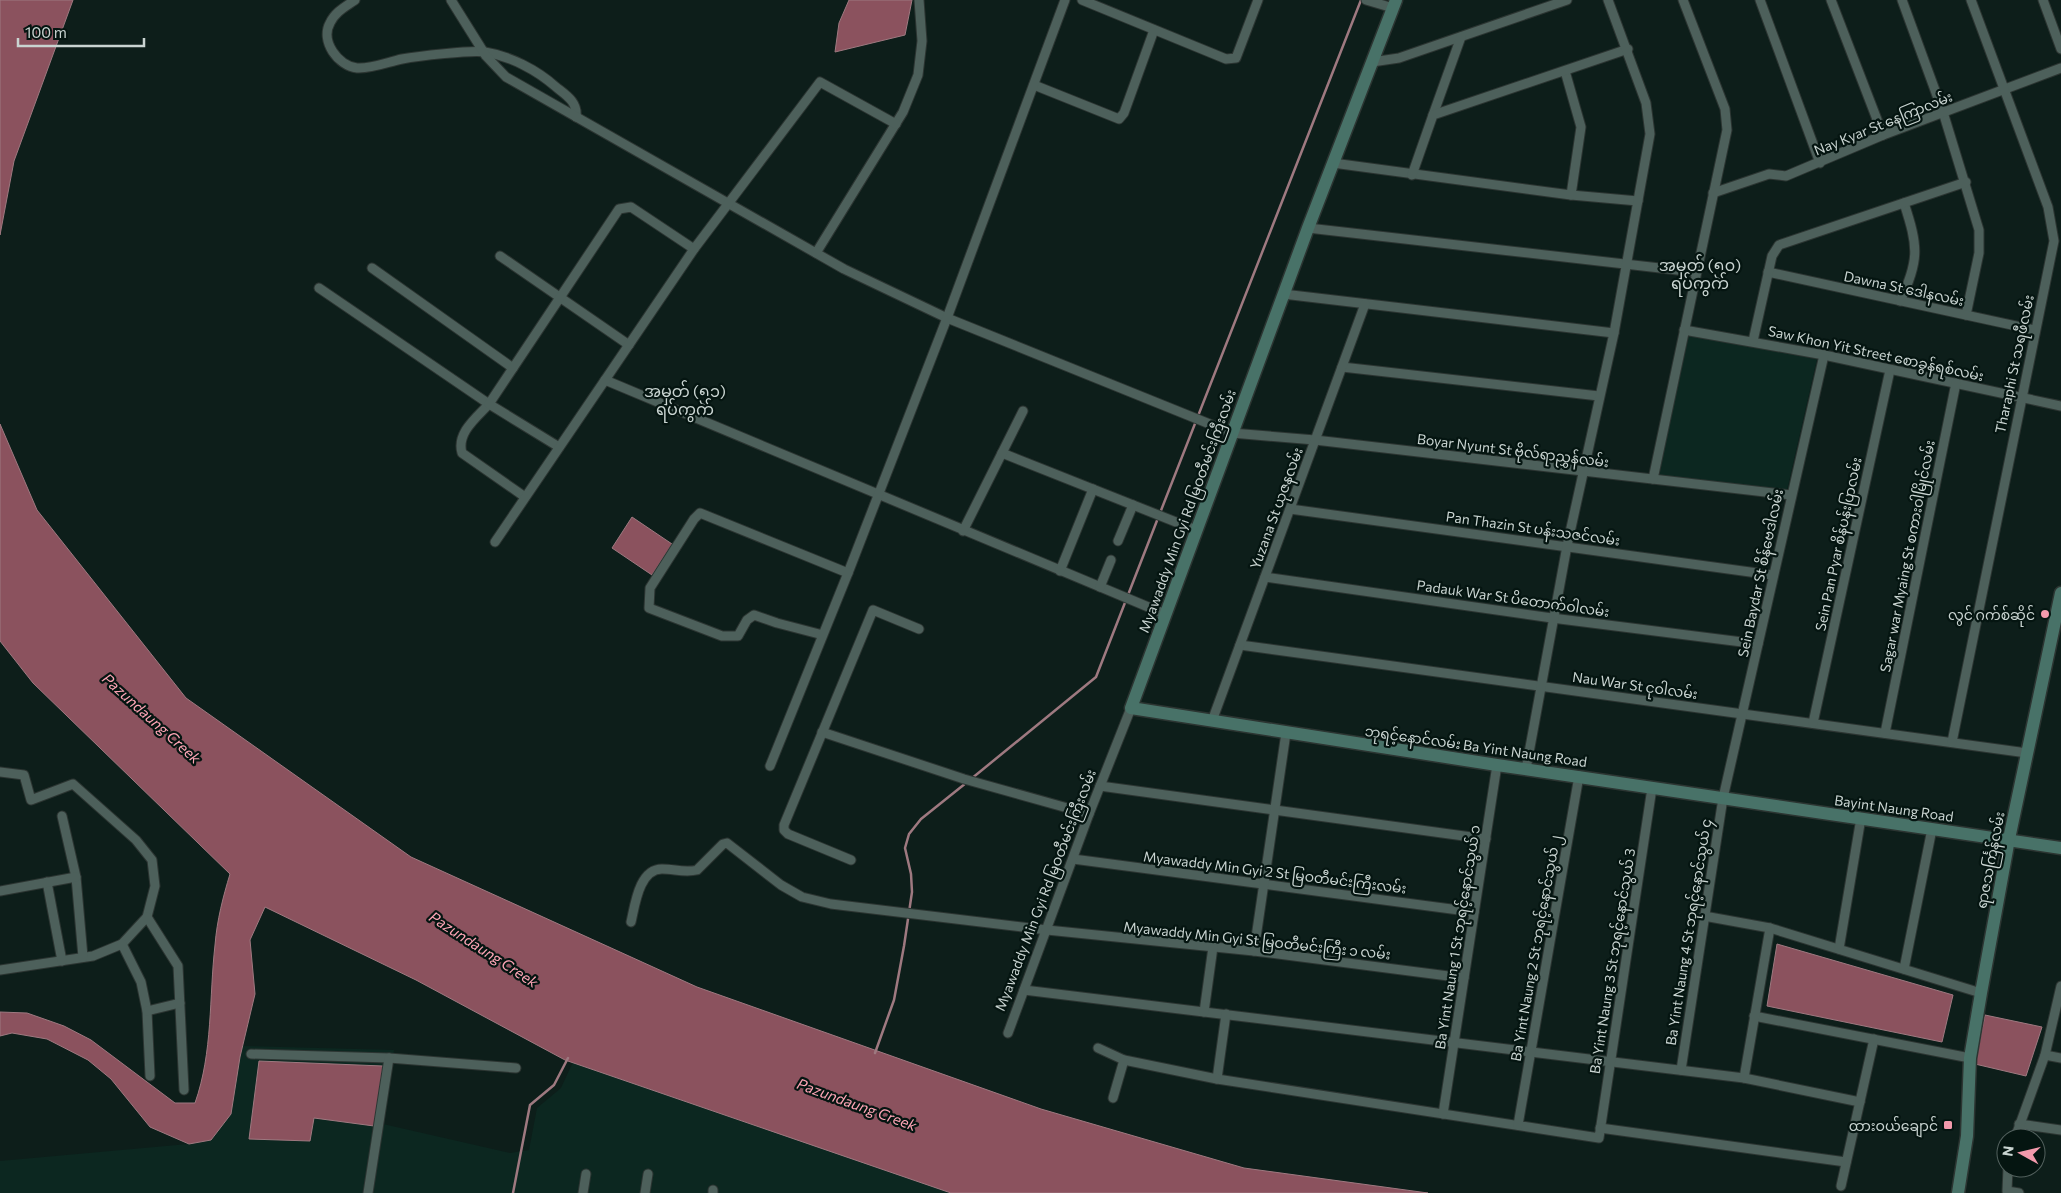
<svg xmlns="http://www.w3.org/2000/svg" width="2061" height="1193" viewBox="0 0 2061 1193" font-family="Commissioner,'Noto Sans Myanmar',sans-serif">
<rect width="100%" height="100%" fill="#0d1e1a"/>
<g fill="#0c2720">
<polygon points="1689,334 1817,359 1787,490 1658,476"/>
<polygon points="243,1046 394,1050 383,1124 510,1153 529,1150 537,1108 561,1088 573,1062 951,1193 0,1193 0,1161 188,1144 211,1140"/>
</g>
<g fill="#8b525e" stroke="#9e7980">
<polygon points="0,0 73,0 14,161 0,235"/>
<polygon points="849,0 912,0 905,35 835,52 839,23"/>
<path d="M0,424L37,510L186,698L411,857L697,987L1041,1109L1244,1168L1428,1193H951L565,1060L416,980L265,907L250,940L255,994L240,1057L231,1114L211,1140L189,1144L150,1127L111,1079L88,1060L47,1039L12,1033L0,1036V1012L27,1013L64,1026L91,1040L175,1103H195C213,1052 209,998 215,945C217,920 223,897 230,874L33,683L0,641Z"/>
<polygon points="632,517 672,544 652,575 612,548"/>
<polygon points="1777,944 1953,995 1942,1042 1767,1006"/>
<polygon points="1985,1015 2042,1027 2026,1076 1975,1064"/>
<polygon points="259,1061 383,1066 374,1126 314,1118 310,1141 249,1139"/>
</g>
<g fill="none" stroke-linecap="round" stroke-linejoin="round">
<g stroke="#9e7980" stroke-width="2.5">
<polyline points="1160,513 1361,0"/>
<polyline points="971,779 1096,677 1158,518"/>
<polyline points="875,1053 894,1000 904,946 912,892 911,874 905,848 909,834 921,819 966,783"/>
<polyline points="513,1193 530,1105 554,1085 568,1058"/>
</g>
<g stroke="#2c3532" stroke-width="11">
<g id="street">
<path d="M355,0C345,7 335,12 330,23C320,41 338,66 357,68C371,69 388,62 402,59C418,56 471,50 485,52C510,56 537,70 556,87C566,95 578,102 576,117"/>
<polyline points="451,0 486,56 506,77 844,269 947,318 1232,433 1315,440 1791,495"/>
<polyline points="1082,0 1226,59 1236,58 1258,0"/>
<polyline points="1366,0 1393,8"/>
<polyline points="1760,0 1820,163"/>
<polyline points="1831,0 1883,135"/>
<polyline points="1902,0 1943,112 1979,230 1979,253 1966,315"/>
<polyline points="2043,0 2061,49"/>
<polyline points="1372,62 1399,58 1567,0"/>
<polyline points="1565,71 1581,127 1571,195"/>
<polyline points="1034,85 1119,119 1124,113 1154,30"/>
<polyline points="1433,115 1461,37"/>
<polyline points="1333,163 1571,195 1638,201"/>
<polyline points="1412,175 1433,115 1628,49"/>
<polyline points="1713,193 1769,174 1786,176 1883,135 2061,68"/>
<polyline points="1308,228 1695,272"/>
<polyline points="816,253 903,112 918,75 922,41 919,0"/>
<polyline points="500,256 629,345"/>
<polyline points="372,268 513,368"/>
<polyline points="1768,272 2035,330"/>
<path d="M319,288L489,404C477,417 456,433 462,453L525,497"/>
<polyline points="1283,294 1614,333"/>
<path d="M1900,301C1920,260 1918,246 1904,203"/>
<polyline points="1684,330 1824,355 2061,406"/>
<polyline points="1753,341 1772,256 1779,245 1966,182"/>
<polyline points="1342,367 1599,396"/>
<polyline points="605,380 1165,614"/>
<polyline points="559,447 489,404 619,209 631,207 694,249"/>
<polyline points="1002,453 1196,530"/>
<polyline points="1653,479 1727,130 1725,109 1683,0"/>
<polyline points="1290,509 1772,575"/>
<polyline points="963,531 1023,411"/>
<polyline points="1118,541 1133,505"/>
<polyline points="495,542 694,249 820,82 896,124"/>
<polyline points="1060,571 1093,489"/>
<polyline points="848,573 947,318 1065,0"/>
<polyline points="1265,577 1552,618 1758,644"/>
<polyline points="1100,587 1111,560"/>
<polyline points="1240,645 2027,753"/>
<polyline points="1212,721 1365,304"/>
<polyline points="1813,723 1890,370"/>
<polyline points="822,732 964,779 1089,814"/>
<polyline points="1885,733 1956,383"/>
<polyline points="1952,742 2054,241 2048,207 1971,0"/>
<polyline points="770,766 848,573 700,513 694,519 650,588 649,608 722,636 738,636 747,620 754,615 777,623 823,635"/>
<polyline points="1526,769 1567,546 1614,333 1650,134 1646,103 1608,0"/>
<polyline points="0,772 24,775 31,800 73,784 136,840 152,860 155,886 147,917 122,944 93,956 0,970"/>
<polyline points="1100,786 1486,839"/>
<polyline points="62,816 76,877 83,957"/>
<polyline points="1073,859 1474,912"/>
<polyline points="851,860 788,834 784,830 784,825 873,610 919,629"/>
<polyline points="47,882 62,961"/>
<polyline points="0,891 76,877"/>
<polyline points="1704,916 1770,928 1981,993"/>
<polyline points="147,917 178,966 184,1090"/>
<path d="M631,922C635,905 639,869 662,869C674,869 685,873 697,870L723,844L727,843L781,885L802,897L831,904L1047,930L1254,951L1464,978"/>
<polyline points="122,944 141,982 147,1011 150,1076"/>
<polyline points="1839,949 1861,818"/>
<polyline points="1254,951 1286,733"/>
<polyline points="1904,969 1932,829"/>
<polyline points="1024,990 1744,1078 1860,1102"/>
<polyline points="147,1011 180,1003"/>
<polyline points="1204,1012 1213,947"/>
<polyline points="1226,1014 1217,1079 1599,1138 1652,788"/>
<polyline points="1754,1016 1970,1058"/>
<polyline points="1008,1033 1089,814 1131,708"/>
<polyline points="1098,1048 1124,1060 1217,1079"/>
<polyline points="251,1054 389,1058 516,1068"/>
<polyline points="2045,1055 2061,1058"/>
<polyline points="1681,1070 1723,798 1824,355"/>
<polyline points="1744,1078 1770,928"/>
<polyline points="1113,1098 1124,1060"/>
<polyline points="1443,1114 1497,765"/>
<polyline points="2019,1124 2061,1130"/>
<polyline points="1518,1125 1579,776"/>
<polyline points="1600,1128 1846,1162"/>
<polyline points="2015,1138 2045,1055 2061,986"/>
<polyline points="2008,1168 2007,1191 2019,1193"/>
<polyline points="1841,1186 1874,1039"/>
<polyline points="368,1193 389,1058"/>
<polyline points="583,1193 586,1174"/>
<polyline points="645,1193 648,1174"/>
<polyline points="713,1193 713,1190"/>
</g>
</g>
<g stroke="#2c3532" stroke-width="15">
<g id="secondary">
<polyline points="1396,0 1308,228 1131,708 1497,765 2061,848"/>
<polyline points="1958,1193 1967,1136 1970,1058 1981,993 2009,839 2061,593"/>
</g>
</g>
<use href="#street" stroke="#4d605b" stroke-width="9"/>
<use href="#secondary" stroke="#487268" stroke-width="12"/>
</g>
<g fill="#f39aac" stroke="#051511" stroke-width="2">
<circle cx="2045" cy="614" r="5"/>
<rect x="1943" y="1120" width="10" height="10" rx="2.5"/>
</g>
<g text-anchor="middle" dominant-baseline="central" stroke-width="4.5" stroke-linejoin="round" paint-order="stroke">
<g font-size="14" fill="#c9d4d1" stroke="#051511">
<text transform="translate(1883 123) rotate(-22)">Nay Kyar St နေကြာလမ်း</text>
<text transform="translate(1904 288) rotate(12)">Dawna St ဒေါနလမ်း</text>
<text transform="translate(1876 353) rotate(12)">Saw Khon Yit Street စောခွန်ရစ်လမ်း</text>
<text transform="translate(2014 364) rotate(-78)">Tharaphi St သရဖီလမ်း</text>
<text transform="translate(1513 450) rotate(7)">Boyar Nyunt St ဗိုလ်ရာညွှန်လမ်း</text>
<text transform="translate(1276 508) rotate(-70)">Yuzana St ယုဇနလမ်း</text>
<text transform="translate(1187 511) rotate(-70)">Myawaddy Min Gyi Rd မြဝတီမင်းကြီးလမ်း</text>
<text transform="translate(1533 528) rotate(8)">Pan Thazin St ပန်းသဇင်လမ်း</text>
<text transform="translate(1838 544) rotate(-78)">Sein Pan Pyar စိန်ပန်းပြာလမ်း</text>
<text transform="translate(1907 556) rotate(-79)">Sagar war Myaing St စကားဝါမြိုင်လမ်း</text>
<text transform="translate(1760 573) rotate(-78)">Sein Baydar St စိန်ဗေဒါလမ်း</text>
<text transform="translate(1513 598) rotate(8)">Padauk War St ပိတောက်ဝါလမ်း</text>
<text transform="translate(1635 685) rotate(8)">Nau War St ငုဝါလမ်း</text>
<text transform="translate(1476 746) rotate(8)">ဘုရင့်နောင်လမ်း Ba Yint Naung Road</text>
<text transform="translate(1894 808) rotate(8)">Bayint Naung Road</text>
<text transform="translate(1990 860) rotate(-79)">ရာဇသင်္ကြန်လမ်း</text>
<text transform="translate(1275 872) rotate(7)">Myawaddy Min Gyi 2 St မြဝတီမင်းကြီးလမ်း</text>
<text transform="translate(1045 890) rotate(-69)">Myawaddy Min Gyi Rd မြဝတီမင်းကြီးလမ်း</text>
<text transform="translate(1688 932) rotate(-81)">Ba Yint Naung 4 St ဘုရင့်နောင်သွယ် ၄</text>
<text transform="translate(1457 937) rotate(-81)">Ba Yint Naung 1 St ဘုရင့်နောင်သွယ် ၁</text>
<text transform="translate(1257 940) rotate(6)">Myawaddy Min Gyi St မြဝတီမင်းကြီး ၁ လမ်း</text>
<text transform="translate(1535 948) rotate(-80)">Ba Yint Naung 2 St ဘုရင့်နောင်သွယ် ၂</text>
<text transform="translate(1612 961) rotate(-81)">Ba Yint Naung 3 St ဘုရင့်နောင်သွယ် 3</text>
</g>
<g font-size="14" fill="#c9d4d1" stroke="#051511" text-anchor="end">
<text x="2035" y="614">လွင် ဂက်စ်ဆိုင်</text>
<text x="1938" y="1125">ထားဝယ်ချောင်</text>
</g>
<g font-size="15" font-style="italic" fill="#fea5b6" stroke="#051511">
<text transform="translate(152 718) rotate(42)">Pazundaung Creek</text>
<text transform="translate(484 949) rotate(33)">Pazundaung Creek</text>
<text transform="translate(857 1104) rotate(20)">Pazundaung Creek</text>
</g>
<g font-size="16" fill="#c9d4d1" stroke="#051511">
<text x="1700" y="264">အမှတ် (၅၀)<tspan x="1700" dy="18">ရပ်ကွက်</tspan></text>
<text x="685" y="390">အမှတ် (၅၁)<tspan x="685" dy="18">ရပ်ကွက်</tspan></text>
</g>
</g>
<g transform="translate(2021 1153) rotate(278)"><circle r="24" fill="#051511" stroke="#53615e"/>
<path d="M0-4L9 19L0 12L-9 19Z" fill="#f39aac"/>
<text y="-8" font-size="14" font-weight="bold" text-anchor="middle" fill="#c9d4d1">N</text>
</g>
<path d="M18 38v8h126v-8" fill="none" stroke="#c9d4d1" stroke-width="2.5"/>
<text x="25" y="38" font-size="15" fill="#c9d4d1" stroke="#051511" stroke-width="4" paint-order="stroke">100 m</text>
</svg>
